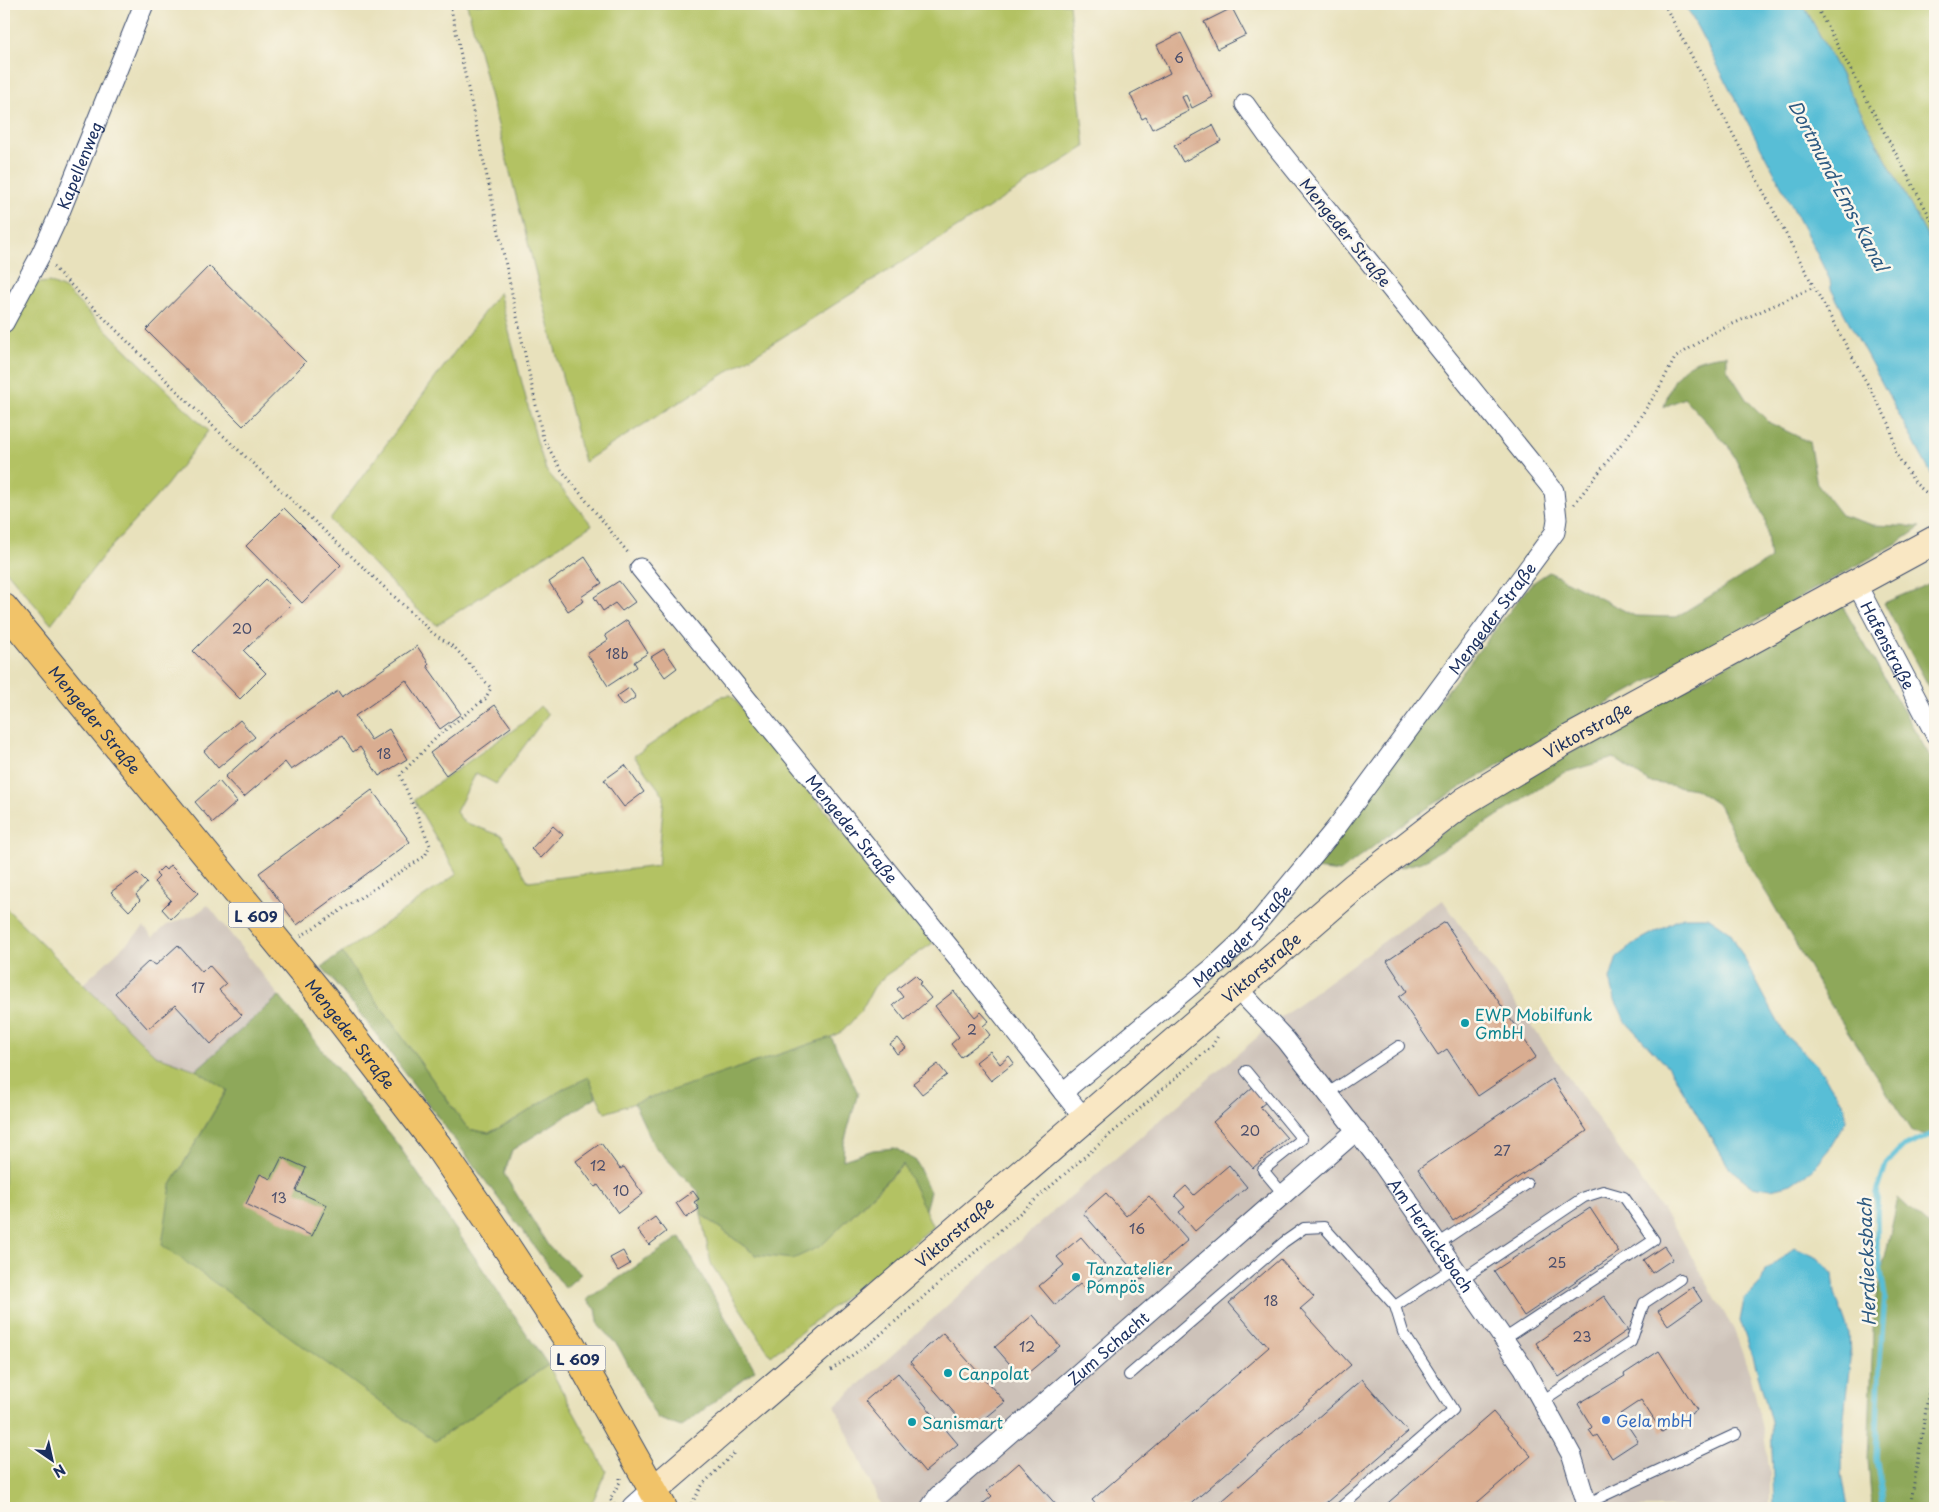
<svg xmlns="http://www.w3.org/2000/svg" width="1939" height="1512" viewBox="0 0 1939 1512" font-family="'Playpen Sans',sans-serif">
<rect width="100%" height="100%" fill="#fbf7ec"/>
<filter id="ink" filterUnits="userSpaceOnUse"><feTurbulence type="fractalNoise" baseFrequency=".02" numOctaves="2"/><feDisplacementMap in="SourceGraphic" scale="10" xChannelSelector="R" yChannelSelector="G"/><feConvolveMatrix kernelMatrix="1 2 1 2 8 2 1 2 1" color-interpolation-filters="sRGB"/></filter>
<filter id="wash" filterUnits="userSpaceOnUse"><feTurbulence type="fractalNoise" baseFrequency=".0096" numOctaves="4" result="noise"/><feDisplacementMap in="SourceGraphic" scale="20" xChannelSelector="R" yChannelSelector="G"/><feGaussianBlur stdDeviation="1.12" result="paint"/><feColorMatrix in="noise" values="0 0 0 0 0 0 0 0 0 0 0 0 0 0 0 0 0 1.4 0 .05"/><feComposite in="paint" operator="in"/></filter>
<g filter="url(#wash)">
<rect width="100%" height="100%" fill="#e8e1bc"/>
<g fill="#cdc2b9">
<polygon points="1442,899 1677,1231 1734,1330 1751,1377 1764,1433 1770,1474 1770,1508 882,1508 835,1406 1035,1227 1287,1012"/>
<polygon points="208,905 279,996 196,1070 155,1055 83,984 144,927 153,937 167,925 196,914"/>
</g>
<g fill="#b3c264" stroke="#677861">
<polygon points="467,4 1069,4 1085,147 584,462"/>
<polygon points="1803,4 1935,4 1935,251"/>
<polygon points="49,282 65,289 208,431 166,486 103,556 51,624 4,568 4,343 32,289 39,283"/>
<polygon points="499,292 536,438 546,470 592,525 437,625 416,608 330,520"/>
<polygon points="731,695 933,943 886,975 874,987 861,1011 843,1031 831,1037 605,1113 588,1078 565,1088 516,1119 489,1133 468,1129 342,953 457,874 414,800 523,723 540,706 548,714 496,784 476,773 456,812 464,822 502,836 528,881 658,866 664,796 634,756 722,696"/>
<polygon points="4,906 155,1055 196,1070 227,1089 171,1185 435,1441 548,1365 606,1471 590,1508 4,1508"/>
<polygon points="904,1164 933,1227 771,1356 711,1264 701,1214 756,1255 821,1246"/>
</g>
<g fill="#8ea85a" stroke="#546c5c">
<path d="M1727,355V369L1746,399L1770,423L1809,442L1817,484L1841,515L1873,525L1921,527L1899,542L1784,606L1514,755L1408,820L1340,872L1315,869L1422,723L1531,584L1549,572L1635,616L1676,617L1770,559L1765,519L1730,448L1684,398L1664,407C1674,370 1688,358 1727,355Z"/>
<polygon points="1935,581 1935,698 1884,603"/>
<polygon points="1840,602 1935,765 1935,1136 1912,1132 1827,999 1770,899 1751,869 1720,806 1695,789 1649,782 1614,758 1563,773 1468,835 1421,862 1399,868 1468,809"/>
<polygon points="342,953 468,1129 489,1133 516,1119 565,1088 589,1077 596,1097 512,1150 504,1174 549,1247 581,1274 565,1288 370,1026 322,967"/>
<polygon points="279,996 399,1146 548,1365 435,1441 162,1245 171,1185 227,1090 196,1070"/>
<polygon points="831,1037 858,1093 844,1143 843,1160 873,1150 895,1148 916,1161 930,1192 925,1210 903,1164 821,1246 793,1259 756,1255 701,1214 698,1191 654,1146 634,1103"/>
<polygon points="1898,1198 1935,1232 1935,1508 1872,1508 1868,1459 1874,1307"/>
<polygon points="680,1237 755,1370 681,1427 657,1418 618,1346 599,1326 596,1309 586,1300"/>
</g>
<g fill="#58bed6" stroke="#3a769a">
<polygon points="1685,4 1803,4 1935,251 1935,481 1831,289 1830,280 1812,244"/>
<polygon points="1683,917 1708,917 1730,932 1785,1035 1816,1064 1845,1107 1846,1121 1829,1149 1813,1169 1791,1184 1771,1189 1752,1186 1730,1169 1670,1069 1626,1022 1615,1000 1610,979 1617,957 1638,941"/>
<polygon points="1795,1248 1818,1258 1833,1274 1835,1293 1849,1333 1850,1360 1843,1426 1842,1473 1848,1508 1774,1508 1771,1421 1753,1356 1740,1321 1744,1300 1761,1282 1765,1271"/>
</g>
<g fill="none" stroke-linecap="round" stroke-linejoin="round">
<polyline stroke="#58bed6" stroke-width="5.5" points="1884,1508 1876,1459 1879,1371 1885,1297 1877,1247 1877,1193 1886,1164 1901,1148 1935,1133"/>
</g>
<g id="blocks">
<g fill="#d9ad91">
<polygon points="1232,8 1246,35 1217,49 1204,22"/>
<polygon points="1181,33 1213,97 1192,108 1186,95 1182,97 1189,111 1152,129 1146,117 1142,119 1130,94 1170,73 1157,45"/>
<polygon points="1213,125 1221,141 1183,162 1174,146"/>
<polygon points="209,266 306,362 243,426 146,330"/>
<polygon points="284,508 341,565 302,603 246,546"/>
<polygon points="585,557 602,583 581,597 584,601 568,611 549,582"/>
<polygon points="266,579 291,605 244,651 266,673 240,699 193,651"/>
<polygon points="619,581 635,602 622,611 615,603 603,611 594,597"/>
<polygon points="627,620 648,653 634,662 637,667 608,686 587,654 608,640 605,635"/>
<polygon points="417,646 429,664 427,666 461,714 440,729 406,680 355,716 371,740 389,729 407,759 379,776 360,747 353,752 342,736 291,770 285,762 244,797 225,777 269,737 338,691 342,697"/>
<polygon points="664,649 677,668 665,677 651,657"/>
<polygon points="629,688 636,697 623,706 616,697"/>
<polygon points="495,705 511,727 446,775 430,753"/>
<polygon points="240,720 255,737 218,768 204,751"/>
<polygon points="625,765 644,792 624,807 604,780"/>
<polygon points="219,781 237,802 213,823 195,802"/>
<polygon points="372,790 410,842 297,925 259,873"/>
<polygon points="553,826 563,835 541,858 531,849"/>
<polygon points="170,865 198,893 171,919 162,909 171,900 154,882 159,877 156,874 163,867 166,870"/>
<polygon points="137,873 147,883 136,895 140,900 129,911 111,892"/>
<polygon points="1445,922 1536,1057 1478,1096 1447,1049 1438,1055 1399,997 1407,991 1387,961"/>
<polygon points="178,945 202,972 209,965 226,984 219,990 242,1015 211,1044 175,1005 148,1029 115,993 149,961 156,965"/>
<polygon points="915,975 922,982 919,984 931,998 905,1020 893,1005 903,997 897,989"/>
<polygon points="954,991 975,1017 981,1012 989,1021 983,1026 990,1035 961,1057 951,1044 959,1037 935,1006"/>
<polygon points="898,1038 906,1048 897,1054 890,1044"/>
<polygon points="990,1051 1000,1064 1009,1056 1014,1063 991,1081 976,1062"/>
<polygon points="938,1064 947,1075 922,1094 913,1083"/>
<polygon points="1552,1079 1587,1131 1453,1221 1418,1169"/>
<polygon points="1254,1086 1267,1101 1260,1107 1287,1138 1253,1168 1213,1122"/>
<polygon points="601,1143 620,1169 624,1167 643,1194 618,1213 598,1185 595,1187 576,1161"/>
<polygon points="282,1157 306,1168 296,1191 327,1205 312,1236 246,1204 260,1174 271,1179"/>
<polygon points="1229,1165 1247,1187 1195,1231 1179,1212 1185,1207 1175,1196 1186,1186 1194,1195"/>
<polygon points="693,1191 699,1199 694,1202 699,1209 686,1218 676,1203"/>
<polygon points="1106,1193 1126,1216 1149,1196 1188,1240 1142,1280 1083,1213"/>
<polygon points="1590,1208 1619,1252 1524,1316 1494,1271"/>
<polygon points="655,1217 666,1232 649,1245 637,1230"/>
<polygon points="1081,1237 1110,1271 1086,1291 1080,1284 1055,1305 1039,1286 1064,1265 1057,1257"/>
<polygon points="1664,1246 1673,1259 1652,1273 1643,1260"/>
<polygon points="623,1251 630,1264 618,1271 610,1258"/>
<polygon points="1280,1259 1314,1297 1300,1309 1351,1365 1186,1508 1099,1508 1092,1500 1269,1347 1264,1341 1263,1342 1229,1303"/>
<polygon points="1693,1287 1702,1301 1668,1325 1658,1311"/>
<polygon points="1604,1296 1628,1330 1559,1377 1536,1343"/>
<polygon points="1033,1315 1060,1346 1022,1378 995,1347"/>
<polygon points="943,1333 1005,1402 970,1431 910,1362"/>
<polygon points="1659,1351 1697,1410 1662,1432 1641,1400 1620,1414 1638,1441 1612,1458 1597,1435 1594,1437 1589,1430 1592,1427 1578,1404 1625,1376 1624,1374"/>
<polygon points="898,1373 958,1444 925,1472 865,1401"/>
<polygon points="1362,1379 1408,1432 1320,1508 1214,1508"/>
<polygon points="1493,1412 1531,1456 1471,1508 1382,1508"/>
<polygon points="1019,1463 1059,1508 978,1508 992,1496 987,1491"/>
</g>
</g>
</g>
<g filter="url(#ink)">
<use href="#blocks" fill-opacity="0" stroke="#3a4a6c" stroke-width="1"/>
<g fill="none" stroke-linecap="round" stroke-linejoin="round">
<g stroke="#3a4a6c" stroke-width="12">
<g id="service">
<polyline points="1246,1071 1302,1139 1263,1170 1284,1195"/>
<polyline points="1328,1093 1399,1046"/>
<polyline points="1438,1244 1527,1184"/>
<polyline points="1462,1279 1584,1197 1603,1191 1624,1197 1654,1240 1504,1339"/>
<polyline points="1129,1375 1284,1242 1304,1228 1324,1227 1395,1306 1454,1267"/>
<polyline points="1542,1401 1631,1342 1644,1303 1680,1279"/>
<polyline points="1586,1504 1736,1434"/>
<polyline points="1340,1508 1453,1410 1403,1332 1395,1306"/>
</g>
</g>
<g stroke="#3a4a6c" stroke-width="21">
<g id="minor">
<path id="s1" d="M4,323L41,254L58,217L144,4"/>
<path id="s2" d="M640,568L958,958L1063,1092"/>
<path id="s3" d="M1856,583L1935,734"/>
<path id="s4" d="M1236,987L1286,1040L1383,1165L1523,1367L1572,1456L1588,1508"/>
<path id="s5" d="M1084,1118L1063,1092L1216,965L1246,937L1336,828L1555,532L1557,519L1554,491L1267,135L1245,104"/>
<path id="s6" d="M930,1508L938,1496L1357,1130"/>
</g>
</g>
<g stroke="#3a4a6c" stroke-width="26">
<polyline id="tertiary" points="634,1508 654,1490"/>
</g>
<g stroke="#3a4a6c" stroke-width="30">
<g id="secondary">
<path id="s7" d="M654,1490L1354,887L1465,801L1560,744L1935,540"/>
</g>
</g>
<g stroke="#3a4a6c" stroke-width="30">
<g id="primary">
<path id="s8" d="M4,608L322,996L437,1145L496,1231L572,1346L663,1508"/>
</g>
</g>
<g stroke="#3a4a6c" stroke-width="3" stroke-dasharray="1 4" stroke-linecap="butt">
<polyline points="450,4 543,438 560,468 629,554"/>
<polyline points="1664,4 1814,287 1890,425 1896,454 1916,484 1935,500"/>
<polyline points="1815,4 1935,226"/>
<polyline points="53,267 197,411 434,634 455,648 491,688 485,699 440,734 400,775 430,845 425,856 301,936"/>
<polyline points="1574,504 1626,438 1657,392 1675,358 1711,334 1814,287"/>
<polyline points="831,1370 874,1340 1212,1046 1218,1036 1216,1035"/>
<polyline points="614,1505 610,1499 620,1482 620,1477"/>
<polyline points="689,1508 703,1484 734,1453"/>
<polyline points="1910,1508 1933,1366 1935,1361"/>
</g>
<use href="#service" stroke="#fff" stroke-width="10"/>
<use href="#minor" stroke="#fff" stroke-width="19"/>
<use href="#tertiary" stroke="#fff" stroke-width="24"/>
<use href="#secondary" stroke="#f9e7c3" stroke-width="28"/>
<use href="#primary" stroke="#f1c369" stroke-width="28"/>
</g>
</g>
<g fill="#0f9aa8" stroke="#fbf7ec" stroke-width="2">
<circle cx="1465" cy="1023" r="5"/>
<circle cx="1076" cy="1277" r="5"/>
<circle cx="948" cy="1373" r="5"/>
<circle cx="912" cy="1422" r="5"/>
</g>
<circle fill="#3f7fe0" stroke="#fbf7ec" stroke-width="2" cx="1606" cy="1420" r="5"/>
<g text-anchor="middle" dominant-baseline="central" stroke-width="5" stroke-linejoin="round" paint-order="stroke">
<g font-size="14" fill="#4a4e6b">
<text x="1179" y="57">6</text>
<text x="242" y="628">20</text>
<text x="617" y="653">18b</text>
<text x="384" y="753">18</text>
<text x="198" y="987">17</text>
<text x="972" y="1029">2</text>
<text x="1250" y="1130">20</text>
<text x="1502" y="1150">27</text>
<text x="598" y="1165">12</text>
<text x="621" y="1190">10</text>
<text x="279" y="1197">13</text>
<text x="1137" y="1228">16</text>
<text x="1557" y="1262">25</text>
<text x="1271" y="1300">18</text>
<text x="1582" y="1336">23</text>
<text x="1027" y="1346">12</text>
</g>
<g fill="#fbf7ec" stroke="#5e6b89" stroke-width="1">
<rect x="228.5" y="902.5" width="55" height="25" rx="4"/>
<rect x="550.5" y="1345.5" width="55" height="25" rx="4"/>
</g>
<g font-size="15" font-weight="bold" fill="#1b2f5e">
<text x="256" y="915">L 609</text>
<text x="578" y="1358">L 609</text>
</g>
<g font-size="16" fill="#1b2f5e" stroke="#fbf7ec">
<text stroke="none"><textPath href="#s1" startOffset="175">Kapellenweg</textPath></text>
<text transform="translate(1346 232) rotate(51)">Mengeder Straße</text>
<text stroke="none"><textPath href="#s5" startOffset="676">Mengeder Straße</textPath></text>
<text stroke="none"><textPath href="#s3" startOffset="70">Hafenstraße</textPath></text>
<text stroke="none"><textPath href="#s8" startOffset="144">Mengeder Straße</textPath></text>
<text stroke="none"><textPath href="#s7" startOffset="1206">Viktorstraße</textPath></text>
<text stroke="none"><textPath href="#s2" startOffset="336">Mengeder Straße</textPath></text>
<text stroke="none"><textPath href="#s5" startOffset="271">Mengeder Straße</textPath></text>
<text stroke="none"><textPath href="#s7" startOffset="801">Viktorstraße</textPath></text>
<text stroke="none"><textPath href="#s8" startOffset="549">Mengeder Straße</textPath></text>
<text stroke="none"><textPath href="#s7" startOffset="396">Viktorstraße</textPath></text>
<text stroke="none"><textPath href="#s4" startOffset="316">Am Herdicksbach</textPath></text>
<text stroke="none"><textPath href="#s6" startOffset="240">Zum Schacht</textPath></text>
</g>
<g font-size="16" fill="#0d838f" stroke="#fbf7ec" text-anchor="start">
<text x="1475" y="1014">EWP Mobilfunk<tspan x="1475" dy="18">GmbH</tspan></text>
<text x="1086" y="1268">Tanzatelier<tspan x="1086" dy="18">Pompös</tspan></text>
<text x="958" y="1373">Canpolat</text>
<text x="922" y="1422">Sanismart</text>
</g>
<g font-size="16" fill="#366cbe" stroke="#fbf7ec" text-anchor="start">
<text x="1616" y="1420">Gela mbH</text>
</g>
<g font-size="18" font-style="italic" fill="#2d5a82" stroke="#fbf7ec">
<text transform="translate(1839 185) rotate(62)">Dortmund-Ems-Kanal</text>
<text transform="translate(1866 1262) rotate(-92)">Herdiecksbach</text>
</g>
</g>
<rect width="1939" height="1512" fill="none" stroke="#fbf7ec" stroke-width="20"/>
<g transform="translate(52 1460) rotate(146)" stroke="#fbf7ec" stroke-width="4" paint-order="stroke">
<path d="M0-4L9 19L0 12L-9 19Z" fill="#1b2f5e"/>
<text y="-8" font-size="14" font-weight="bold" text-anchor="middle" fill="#1b2f5e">N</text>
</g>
</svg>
